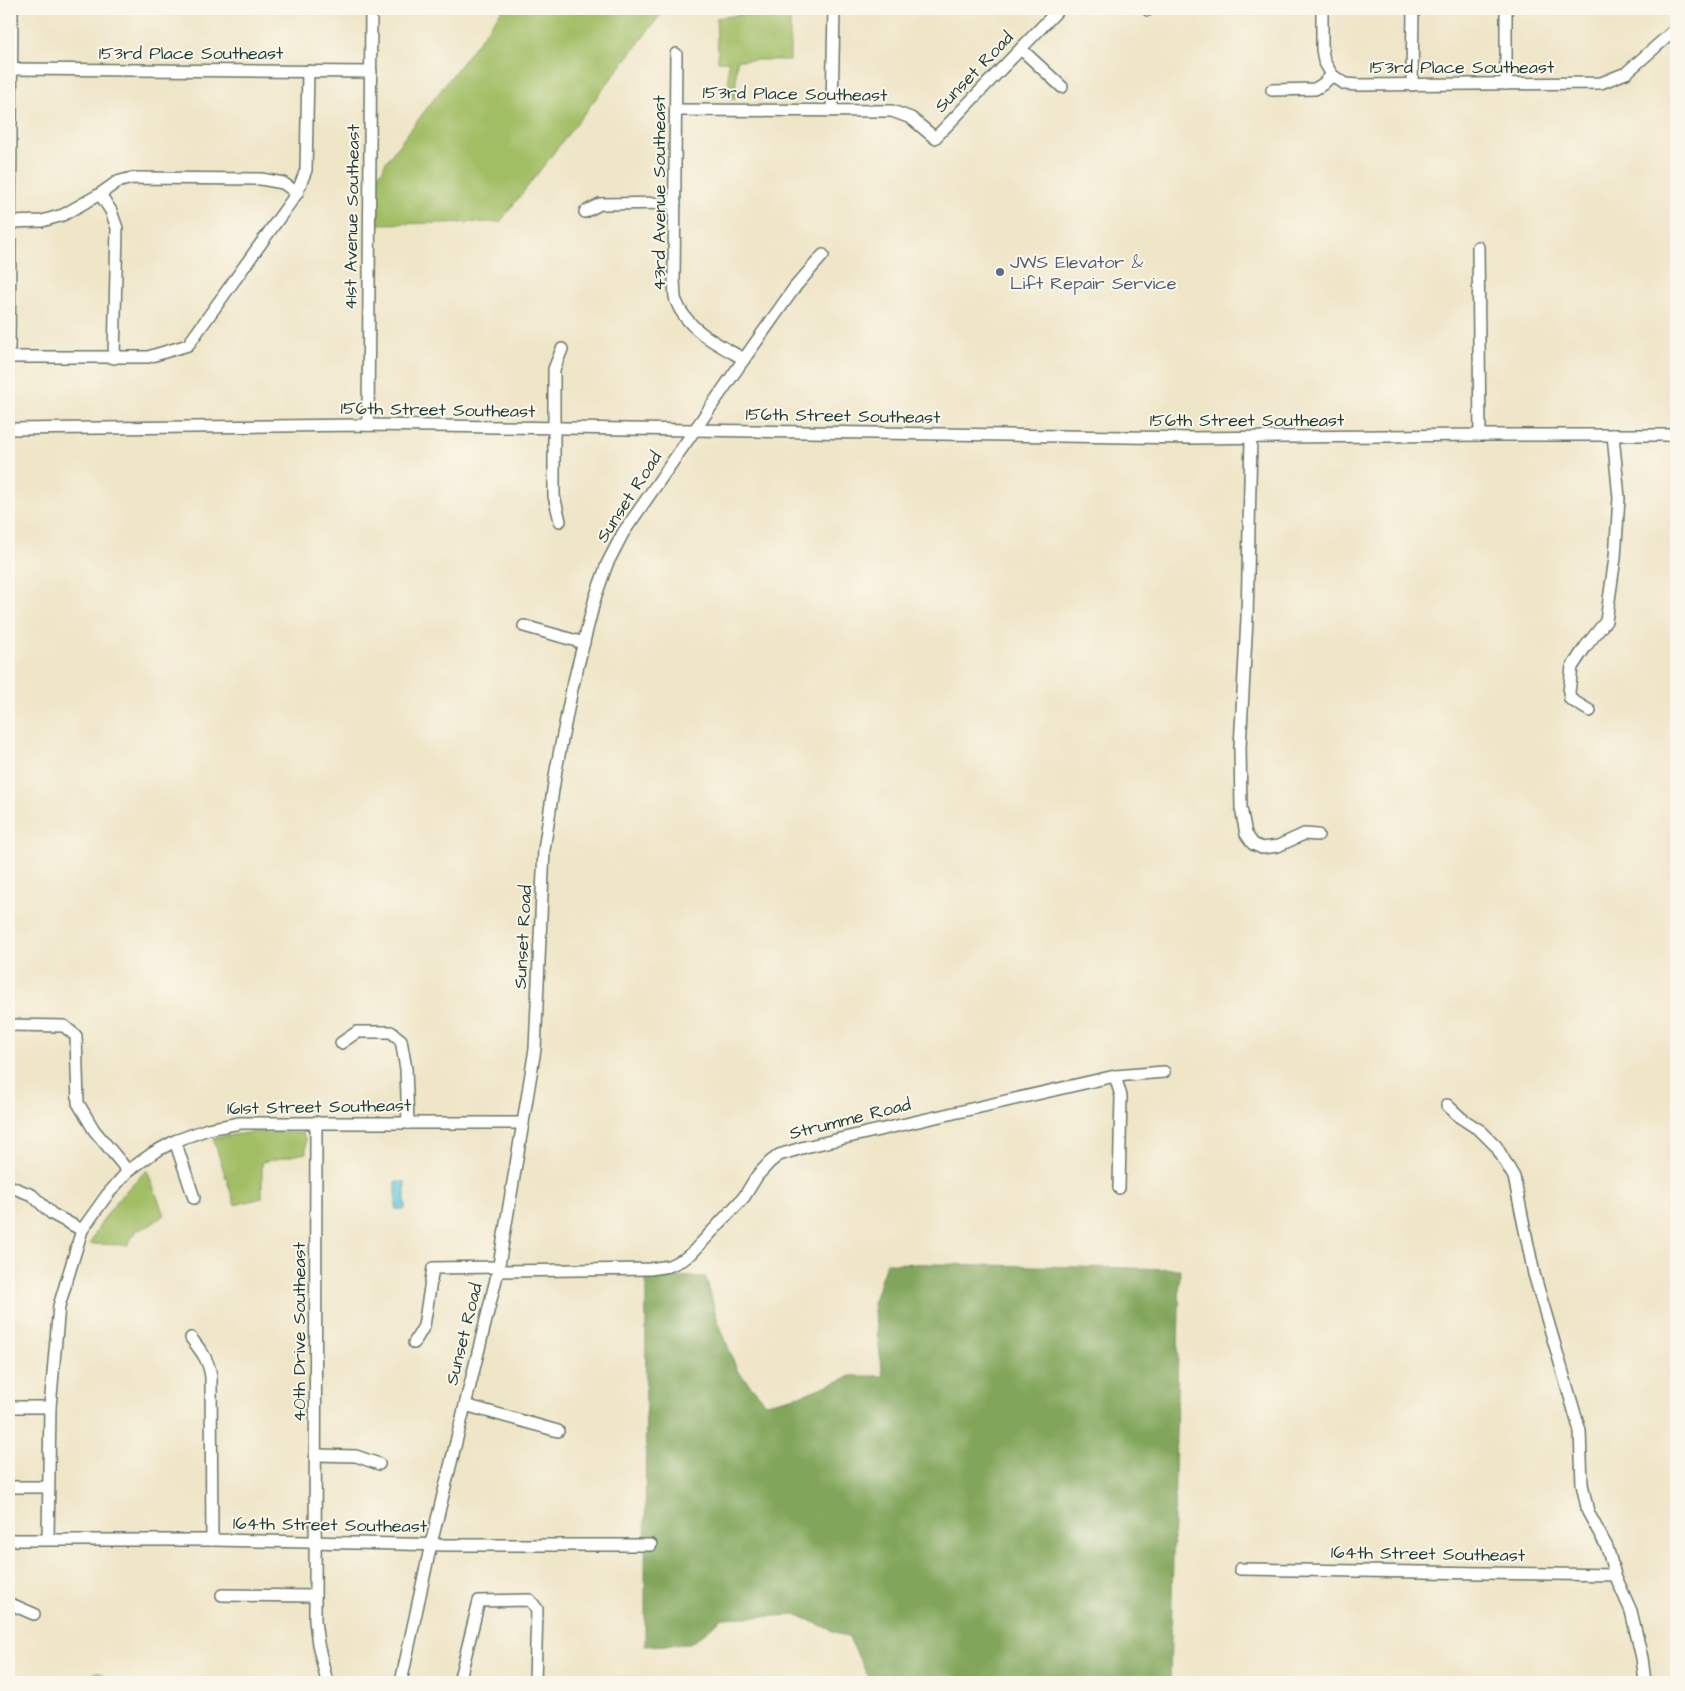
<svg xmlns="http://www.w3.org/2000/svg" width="1685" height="1691" viewBox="0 0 1685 1691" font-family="'Architects Daughter',sans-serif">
<rect width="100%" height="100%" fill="#fbf7ec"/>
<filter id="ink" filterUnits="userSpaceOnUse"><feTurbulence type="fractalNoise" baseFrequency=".02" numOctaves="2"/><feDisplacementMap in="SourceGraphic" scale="10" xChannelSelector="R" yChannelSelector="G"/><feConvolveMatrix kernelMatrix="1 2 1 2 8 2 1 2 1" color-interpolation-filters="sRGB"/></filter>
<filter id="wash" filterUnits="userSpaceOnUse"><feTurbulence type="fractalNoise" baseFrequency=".0096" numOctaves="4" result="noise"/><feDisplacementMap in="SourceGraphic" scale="20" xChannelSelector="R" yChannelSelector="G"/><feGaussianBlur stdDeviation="1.12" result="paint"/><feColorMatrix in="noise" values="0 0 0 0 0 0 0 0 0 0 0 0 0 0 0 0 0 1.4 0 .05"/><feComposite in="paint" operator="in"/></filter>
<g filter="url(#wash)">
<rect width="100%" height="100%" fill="#efe5c7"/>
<g fill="#a2be65" stroke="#607e4c">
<polygon points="503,9 665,9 500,222 374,224 375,191 379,173 383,170 385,163"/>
<polygon points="753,13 790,13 790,60 737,60 735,99 729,99 728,61 718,61 716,18"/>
<polygon points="254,1132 302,1133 306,1139 306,1153 262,1162 262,1198 235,1205 213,1138"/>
<path d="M147,1170L164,1215L149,1226L135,1231L128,1245L90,1244C104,1214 123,1192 147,1170Z"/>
<polygon points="98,1671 111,1682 79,1682 81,1681"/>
<rect x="579" y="1678" width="65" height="4"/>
</g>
<polygon fill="#81a55a" stroke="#507147" points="886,1263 1180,1269 1170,1682 871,1682 849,1638 797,1615 723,1618 690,1644 645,1646 646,1276 706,1277 717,1318 737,1370 766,1403 805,1394 851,1376 883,1376 873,1304"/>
<rect fill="#62c6e0" stroke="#40828a" x="396" y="1182" width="9" height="27"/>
</g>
<g filter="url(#ink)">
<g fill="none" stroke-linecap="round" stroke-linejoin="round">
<g stroke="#687867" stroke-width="14">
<g id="minor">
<polyline points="1147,9 1148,10"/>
<polyline points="1322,9 1322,49 1324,61 1332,75"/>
<polyline points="1021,49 1062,87"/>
<path d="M676,54L674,282C675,288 674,296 676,301C687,330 719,345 744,359"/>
<polyline points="11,69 371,72"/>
<polyline points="1506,84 1506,9"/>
<polyline points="1412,85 1413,9"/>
<polyline points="1272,90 1315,89 1323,84 1332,75 1345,84 1358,85 1601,83 1626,73 1676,29"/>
<polyline points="676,110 892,111 911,118 935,138 1059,9"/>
<polyline points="832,110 834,9"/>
<polyline points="100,194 111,211 117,228 114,358"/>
<polyline points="585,212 600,204 675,203"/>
<polyline points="9,222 42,221 63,215 100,194 117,182 132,178 261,179 283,183 297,193"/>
<polyline points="1478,247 1480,435"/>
<polyline points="9,348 12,9"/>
<polyline points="9,357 148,357 188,345 297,193 306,170 308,71"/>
<polyline points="368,425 371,9"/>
<polyline points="9,429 368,425 1191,438 1480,435 1676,435"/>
<polyline points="1251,438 1247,619 1240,747 1241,808 1246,834 1253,844 1262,848 1278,846 1304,834 1318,835"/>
<polyline points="560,521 554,496 554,369 562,349"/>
<polyline points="524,626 584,643"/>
<polyline points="1590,711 1570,699 1569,692 1572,667 1586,646 1606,621 1615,558 1619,498 1613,435"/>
<polyline points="9,1025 64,1026 76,1036 78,1103 94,1130 128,1171"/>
<polyline points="341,1043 357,1032 391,1032 401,1040 406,1069 408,1123"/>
<polyline points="1115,1076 1121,1096 1119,1188"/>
<polyline points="1447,1105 1461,1118 1481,1131 1496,1146 1514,1177 1534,1274 1580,1431 1582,1484 1588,1512 1607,1547 1615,1575 1631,1611 1642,1658 1645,1682"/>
<polyline points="316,1122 315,1621 318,1644 327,1682"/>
<polyline points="175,1141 194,1198"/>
<polyline points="9,1186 32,1195 52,1214 82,1230"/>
<polyline points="498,1271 650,1269 669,1266 684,1259 692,1253 744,1197 757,1176 770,1162 779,1155 805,1147 1115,1076 1164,1072"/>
<path d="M191,1338C201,1351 209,1360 211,1377L212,1540"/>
<polyline points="414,1343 424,1326 433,1268 498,1267"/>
<polyline points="465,1405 558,1431"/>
<polyline points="9,1407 50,1407"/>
<polyline points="316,1455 356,1456 379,1464"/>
<polyline points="9,1487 48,1487"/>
<polyline points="48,1539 50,1407 59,1306 82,1230 107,1195 128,1171 153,1153 175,1141 208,1129 240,1123 523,1123"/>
<polyline points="9,1540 212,1540 447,1545 651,1545"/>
<polyline points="1240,1569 1615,1575"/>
<polyline points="222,1595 315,1596"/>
<polyline points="9,1604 13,1605 34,1614"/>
<polyline points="401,1682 431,1544 498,1271 523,1123 535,1049 544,850 556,770 572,689 595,598 607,564 623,533 744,359 795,287 823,255"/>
<polyline points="459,1682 479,1601 530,1600 537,1609 535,1682"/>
</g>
</g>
<use href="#minor" stroke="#fff" stroke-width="11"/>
</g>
</g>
<circle fill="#5c6f8a" stroke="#fbf7ec" stroke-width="2" cx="1000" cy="272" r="5"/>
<g text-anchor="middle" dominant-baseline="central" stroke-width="4" stroke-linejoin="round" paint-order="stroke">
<g font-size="18" fill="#1f3d34" stroke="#fbf7ec">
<text x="191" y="53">153rd Place Southeast</text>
<text x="1462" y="67">153rd Place Southeast</text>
<text transform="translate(974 72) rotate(-46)">Sunset Road</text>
<text transform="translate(795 94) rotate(1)">153rd Place Southeast</text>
<text transform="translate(659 193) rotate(-90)">43rd Avenue Southeast</text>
<text transform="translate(352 217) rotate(-89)">41st Avenue Southeast</text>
<text transform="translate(438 410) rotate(1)">156th Street Southeast</text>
<text transform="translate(843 416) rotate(1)">156th Street Southeast</text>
<text x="1247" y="420">156th Street Southeast</text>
<text transform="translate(629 497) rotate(-57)">Sunset Road</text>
<text transform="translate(523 937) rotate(-87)">Sunset Road</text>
<text transform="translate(319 1107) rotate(-1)">161st Street Southeast</text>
<text transform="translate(850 1119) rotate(-14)">Strumme Road</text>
<text transform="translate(299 1332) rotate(-90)">40th Drive Southeast</text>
<text transform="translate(464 1334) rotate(-76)">Sunset Road</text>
<text transform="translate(330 1525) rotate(1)">164th Street Southeast</text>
<text transform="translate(1428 1554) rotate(1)">164th Street Southeast</text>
</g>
<g font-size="18" fill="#4e5e75" stroke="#fbf7ec" text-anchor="start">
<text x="1010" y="262">JWS Elevator &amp;<tspan x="1010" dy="21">Lift Repair Service</tspan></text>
</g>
</g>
<rect width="1685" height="1691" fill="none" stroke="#fbf7ec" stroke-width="30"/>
</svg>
